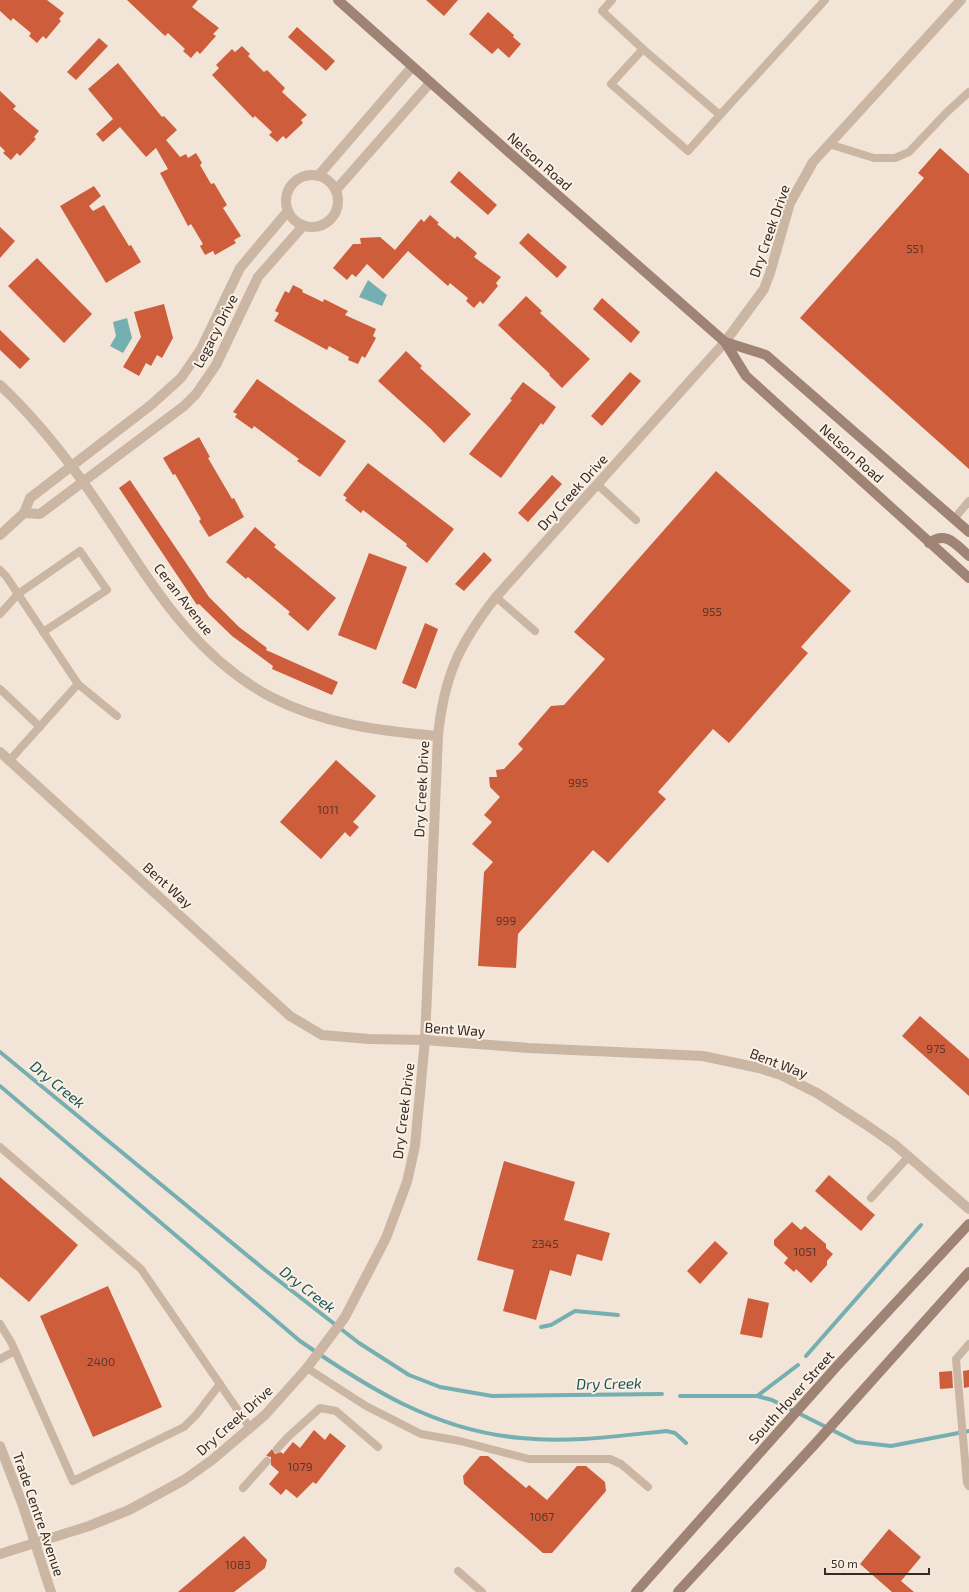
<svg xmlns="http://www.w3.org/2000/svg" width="969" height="1592" viewBox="0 0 969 1592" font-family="'Exo 2',sans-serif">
<rect width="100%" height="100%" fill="#f2e5d7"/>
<g fill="#75afb1">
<polygon points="368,280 387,295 382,306 359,297"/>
<polygon points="127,318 132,338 123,353 110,346 116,336 113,322"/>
</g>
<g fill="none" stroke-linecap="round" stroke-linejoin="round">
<g stroke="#75afb1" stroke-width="4">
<polyline points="0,1052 265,1270 359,1343 409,1375 440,1387 492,1396 662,1394"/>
<path d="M0,1086L300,1341C368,1388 436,1431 521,1438C569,1443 618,1436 666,1431L675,1433L686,1443"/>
<polyline points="541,1327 551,1325 575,1311 618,1315"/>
<polyline points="806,1356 921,1225"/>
<polyline points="680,1396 757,1396 772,1400 856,1442 891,1446 969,1431"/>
<polyline points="757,1396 798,1365"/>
</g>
</g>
<g fill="#cd5d3b">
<polygon points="0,0 47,0 64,13 59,19 61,21 46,39 43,36 37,43 29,36 31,33 13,18 11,21 0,11"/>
<polygon points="127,0 198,0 192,7 219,28 213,34 216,36 200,54 197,51 191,58 183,51 185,49 168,33 165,36"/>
<polygon points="426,0 458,0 444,16"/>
<polygon points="488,12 514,35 513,37 521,44 509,58 498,48 492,54 469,34"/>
<polygon points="297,27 335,61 326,71 288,37"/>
<polygon points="99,38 108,46 76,80 67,72"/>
<polygon points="242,46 250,54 248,56 264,72 267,70 285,88 282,92 307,115 301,120 303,123 286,139 283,136 277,142 269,135 272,132 255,116 253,118 212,75 219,68 216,65 232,49 235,52"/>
<polygon points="118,63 162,117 164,116 177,130 166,140 180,157 186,154 188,158 196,153 202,163 200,165 211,184 214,183 227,205 223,208 241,236 234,240 236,243 215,255 213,251 205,255 200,246 203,244 191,224 188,226 160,173 168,169 156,148 146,157 120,127 103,142 96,134 113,119 88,89"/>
<polygon points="0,91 16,106 13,109 39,131 34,137 36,139 20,156 17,153 11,160 3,153 5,151 0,146"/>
<polygon points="940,148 969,174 969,469 800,318 924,178 918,173"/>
<polygon points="459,171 497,205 488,215 450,182"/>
<polygon points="94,186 101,196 89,206 93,211 104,205 129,246 131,245 141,262 106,283 60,206"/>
<polygon points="430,215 439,223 437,224 455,239 457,236 477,253 474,257 501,277 496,283 498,286 483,304 480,301 474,308 466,301 468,298 450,283 448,286 408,251 383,279 367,264 356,277 352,274 347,280 333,268 353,244 361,244 360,238 380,237 395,250 421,219 424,222"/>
<polygon points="0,227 15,241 0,258"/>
<polygon points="528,233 567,267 557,278 519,243"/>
<polygon points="37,258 92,314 64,343 8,286"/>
<polygon points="293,285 303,290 302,292 323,302 324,299 348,311 345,315 376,329 373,336 376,338 365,358 362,356 358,364 348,360 349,357 329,346 327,350 274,321 279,313 275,311 285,291 289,293"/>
<polygon points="526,296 542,311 540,313 590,359 562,388 549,375 550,374 498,325"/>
<polygon points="602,298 640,332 631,343 593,309"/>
<polygon points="164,304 173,338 162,358 157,355 151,366 146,363 139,376 123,367 141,337 134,312"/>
<polygon points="0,330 30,359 20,369 0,350"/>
<polygon points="406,351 422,366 420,368 471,414 444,443 431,429 378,381"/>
<polygon points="630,372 641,381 602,426 591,416"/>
<polygon points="257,379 346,441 320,477 297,461 299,459 254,426 252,429 235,417 237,414 233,412"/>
<polygon points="523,382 556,407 543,425 541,423 501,478 469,454 512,400 510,399"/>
<polygon points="199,437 210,457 208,458 232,499 234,498 244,517 209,537 199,521 201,519 175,474 173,475 163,458"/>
<polygon points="368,463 454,529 427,563 406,546 407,544 363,510 361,513 345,500 347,498 343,495"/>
<polygon points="716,471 851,591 801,647 808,653 729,743 713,729 658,792 666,799 608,863 593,850 518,934 516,968 478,966 484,872 493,862 472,844 492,822 484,815 500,797 490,787 489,777 497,777 496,770 504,769 523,749 518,744 551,706 564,705 605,659 574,632"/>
<polygon points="552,475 562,484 528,522 518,513"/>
<polygon points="130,480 209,597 239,627 267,648 266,650 338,682 332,695 272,669 273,666 232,636 199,604 197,605 119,488"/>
<polygon points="255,527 276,545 274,547 336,598 308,631 288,614 290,612 248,577 246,579 226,562"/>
<polygon points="484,552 492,560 464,591 455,584"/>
<polygon points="369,553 407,567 376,650 338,635"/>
<polygon points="425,623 438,629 416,689 402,683"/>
<polygon points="336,760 376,796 353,822 359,827 350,837 345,832 321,859 280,822"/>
<polygon points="920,1016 969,1059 969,1096 902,1036"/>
<polygon points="504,1161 575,1182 564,1220 610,1233 602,1261 577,1254 571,1276 550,1270 536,1320 503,1311 514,1270 477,1260"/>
<polygon points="829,1175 875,1215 861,1231 815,1191"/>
<polygon points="0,1177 78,1245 29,1302 0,1277"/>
<polygon points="792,1222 801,1230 805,1226 826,1244 826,1248 833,1254 827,1261 827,1265 811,1283 796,1269 794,1272 784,1263 788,1258 774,1245 774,1240"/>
<polygon points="715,1241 728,1253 700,1284 687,1271"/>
<polygon points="108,1286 162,1407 93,1437 40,1316"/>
<polygon points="748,1298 769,1303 762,1338 740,1334"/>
<polygon points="969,1370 969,1387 964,1388 963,1371"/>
<polygon points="952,1371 953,1388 940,1389 939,1372"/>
<polygon points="314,1430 325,1440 330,1433 346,1446 316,1484 313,1482 297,1498 286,1489 281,1495 269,1484 279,1472 271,1465 271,1457 266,1456 272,1449 275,1454 281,1452 283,1454 293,1442 300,1448"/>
<polygon points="480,1456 488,1456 526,1488 529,1485 547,1500 577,1466 586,1466 605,1482 606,1491 552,1553 543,1553 464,1484 463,1476"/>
<polygon points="889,1529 921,1557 901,1581 914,1592 892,1592 860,1564"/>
<polygon points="244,1536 267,1560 265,1568 234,1592 178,1592"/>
</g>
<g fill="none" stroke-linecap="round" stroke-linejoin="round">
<g stroke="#cbb5a3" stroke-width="8">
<polyline points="612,0 602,11 643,49 720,115 825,0"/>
<polyline points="643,49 611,84 688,151 720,115"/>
<polyline points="829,144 874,158 895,158 909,152 947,112 969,92"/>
<polyline points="598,485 636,520"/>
<polyline points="954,519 969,501"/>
<polyline points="0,570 6,576 78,684 117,716"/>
<polyline points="496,597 535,631"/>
<polyline points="0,614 18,594 80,551 107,590 43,632"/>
<polyline points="0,689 40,727"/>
<polyline points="9,761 78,684"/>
<polyline points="0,1147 141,1269 250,1428"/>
<polyline points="871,1198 909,1156"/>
<polyline points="0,1324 11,1342 73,1481 184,1427 196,1415 220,1384"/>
<polyline points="969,1344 956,1359 967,1483 969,1486"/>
<polyline points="0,1359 15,1351"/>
<polyline points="307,1368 366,1406 421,1434 460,1441 529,1459 610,1459 621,1464 648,1487"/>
<polyline points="277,1449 288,1437 320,1408 336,1411 378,1447"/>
<polyline points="243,1488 267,1461"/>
<polyline points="458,1571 482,1592"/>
</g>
<g stroke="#cbb5a3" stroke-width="10">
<circle cx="312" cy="201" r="26"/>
<polyline points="318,176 412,67"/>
<polyline points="336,190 430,83"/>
<path d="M0,385C33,416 62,452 88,489C143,567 183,650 271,697C323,724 380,731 438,736"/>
<polyline points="24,513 40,514 184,406 196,394 216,365 258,277 303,226"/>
<polyline points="0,535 24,513 30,498 151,405 181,378 201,349 240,268 288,211"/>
<polyline points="0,752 290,1016 322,1035 369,1039 425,1040 529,1048 703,1056 759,1068 781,1075 817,1093 865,1124 894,1144 969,1209"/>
<polyline points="0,1446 23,1506 51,1592"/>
<path d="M0,1554L89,1526L129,1510L184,1480L212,1460L265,1415L307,1368L345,1317L386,1238L407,1182L415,1146L425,1040L438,736C444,676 459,644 496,597L725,342L764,289L770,273L790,203L813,162L961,0"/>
</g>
<g stroke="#9f8374" stroke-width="10">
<polyline points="338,0 511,154 725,342 746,376 969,578"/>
<polyline points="725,342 766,355 969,532"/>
<path d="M929,543C947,530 956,545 969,556"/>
<polyline points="636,1592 837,1366 969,1224"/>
<polyline points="678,1592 815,1444 969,1272"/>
</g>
</g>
<g text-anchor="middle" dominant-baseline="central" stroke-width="4" stroke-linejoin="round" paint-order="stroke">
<g font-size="12" fill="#5b372a">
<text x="915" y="248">551</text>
<text x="712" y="611">955</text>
<text x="578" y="782">995</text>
<text x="328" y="809">1011</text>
<text x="506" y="920">999</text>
<text x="936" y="1048">975</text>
<text x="545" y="1243">2345</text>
<text x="805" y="1251">1051</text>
<text x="101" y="1361">2400</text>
<text x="300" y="1466">1079</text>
<text x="542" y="1516">1067</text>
<text x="238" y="1564">1083</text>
</g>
<g font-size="14" fill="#352a25" stroke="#faf0e4">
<text transform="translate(540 161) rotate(41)">Nelson Road</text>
<text transform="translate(769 231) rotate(-71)">Dry Creek Drive</text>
<text transform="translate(215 331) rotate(-63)">Legacy Drive</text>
<text transform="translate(852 453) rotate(42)">Nelson Road</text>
<text transform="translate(572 492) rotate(-48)">Dry Creek Drive</text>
<text transform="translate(184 599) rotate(52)">Ceran Avenue</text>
<text transform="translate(421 789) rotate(-87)">Dry Creek Drive</text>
<text transform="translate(168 885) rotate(42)">Bent Way</text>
<text transform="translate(455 1029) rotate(4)">Bent Way</text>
<text transform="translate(779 1063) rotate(21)">Bent Way</text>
<text transform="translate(403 1111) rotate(-83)">Dry Creek Drive</text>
<text transform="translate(791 1397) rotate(-48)">South Hover Street</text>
<text transform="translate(234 1420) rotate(-42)">Dry Creek Drive</text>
<text transform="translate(39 1514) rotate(71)">Trade Centre Avenue</text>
</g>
<g font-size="15" font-style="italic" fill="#195559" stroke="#faf0e4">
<text transform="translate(58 1084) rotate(39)">Dry Creek</text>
<text transform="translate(308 1289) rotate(38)">Dry Creek</text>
<text transform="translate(609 1383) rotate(-1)">Dry Creek</text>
</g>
</g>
<path d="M825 1568v6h104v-6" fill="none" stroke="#352a25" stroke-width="2"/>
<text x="831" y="1568" font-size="12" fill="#352a25" stroke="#faf0e4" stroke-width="3" paint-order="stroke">50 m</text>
</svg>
